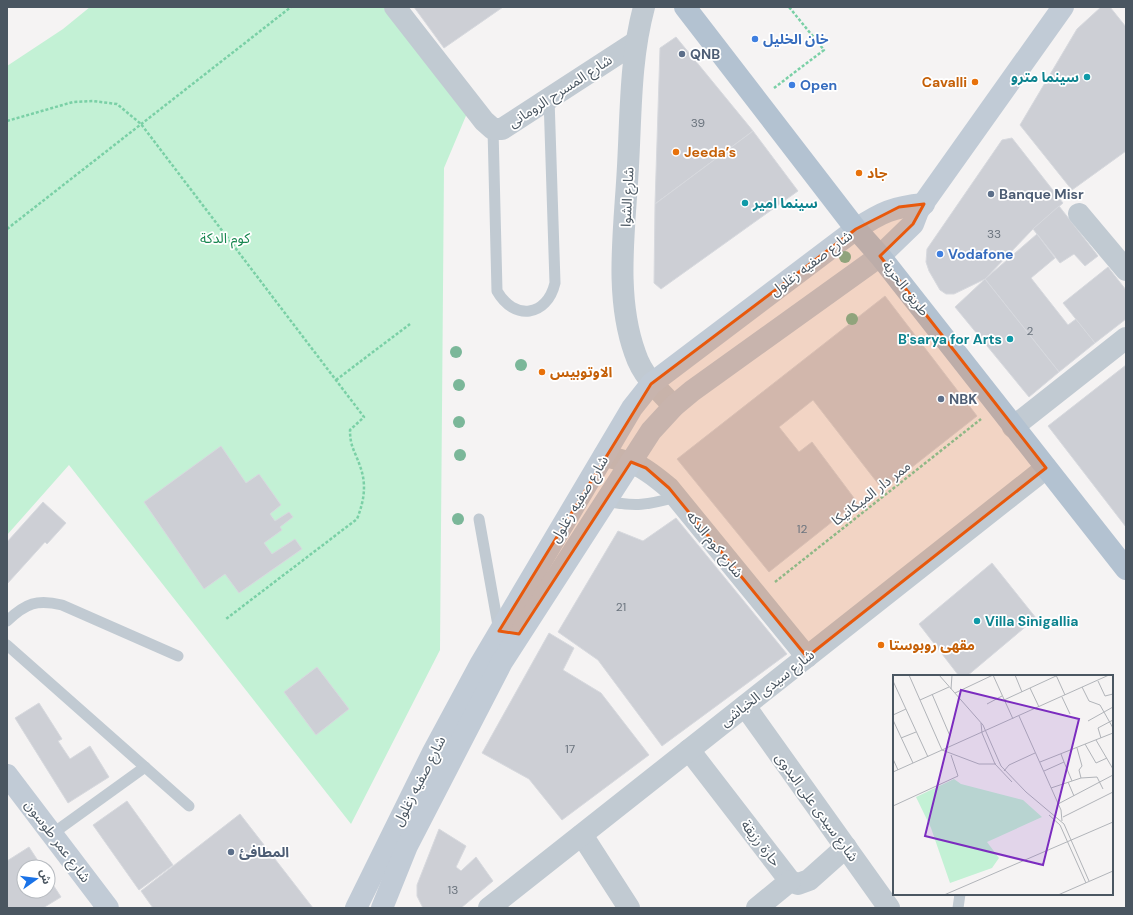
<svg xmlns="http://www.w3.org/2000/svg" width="1133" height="915" viewBox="0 0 1133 915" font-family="'DM Sans','Noto Sans Arabic',sans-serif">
<rect width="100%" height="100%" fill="#f5f3f3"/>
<polygon fill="#c3f1d5" points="90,7 384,7 468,111 444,168 440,650 351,824 69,465 7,535 7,66 63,29"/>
<g fill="#cdcfd5" stroke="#d7d9de">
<polygon points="414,7 503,7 444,48"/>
<polygon points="1101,7 1110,7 1126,27 1126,151 1072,190 1020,125 1077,29"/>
<polygon points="676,37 753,131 655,204 660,48"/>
<polygon points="753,131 798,191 661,289 654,283 655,204"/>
<polygon points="1012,138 1063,203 1033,229 985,279 954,294 946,294 940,290 929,271 926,262 927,249 1002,140"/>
<polygon points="1059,206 1098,256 1085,266 1074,254 1060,263 1033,229"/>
<polygon points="1037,234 1055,258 1031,278 1068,325 1076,319 1095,343 1059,372 985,279"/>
<polygon points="1108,267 1126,290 1126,319 1095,343 1063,303"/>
<polygon points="985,279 1059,372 1029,397 955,307"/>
<polygon points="885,296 977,416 883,490 813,400 779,427 799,452 812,442 857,502 769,572 677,459"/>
<polygon points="1126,365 1126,527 1048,426"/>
<polygon points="221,446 246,483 259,474 281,505 270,514 275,521 289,512 293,517 280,527 282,530 264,543 272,554 295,539 302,549 239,593 225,574 204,589 144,502"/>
<polygon points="43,502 66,523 47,544 45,542 7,584 7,542"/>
<polygon points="676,518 787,654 662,746 598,660 558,632 618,531 643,541"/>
<polygon points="992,563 1036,618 967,676 959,676 919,624"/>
<polygon points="549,633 574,648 563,670 601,693 649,755 562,820 529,779 482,753"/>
<polygon points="317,667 349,709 316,735 284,692"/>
<polygon points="39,703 62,739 58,741 70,759 90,746 109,777 68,803 15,718"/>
<polygon points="127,801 173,865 139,890 93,825"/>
<polygon points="240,814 313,908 153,908 141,891"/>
<polygon points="439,829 466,846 456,867 461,871 476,857 493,881 461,908 423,908 417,896 417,885"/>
<polygon points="29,847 42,867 24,867 24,891 48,891 48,877 61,897 43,908 7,908 7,861"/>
</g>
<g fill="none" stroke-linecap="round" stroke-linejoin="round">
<g stroke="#7ad0a6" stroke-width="2.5" stroke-dasharray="3 2" stroke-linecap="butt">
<polyline points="774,88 824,50 789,7"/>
<path d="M7,121L73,102L93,101L117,104L141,124L364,417L350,430C350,447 355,451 360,466C367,485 364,501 357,519L226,619"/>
<polyline points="7,229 291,7"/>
<polyline points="336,380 410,324"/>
<polyline points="775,582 981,419"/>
</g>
<g stroke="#c1cad2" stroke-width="11">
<path d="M493,129L497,291C514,321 547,317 555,283L549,98"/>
<path d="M606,501C635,507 648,505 676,497"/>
<polyline points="479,519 499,631"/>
<path d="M7,621C26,603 37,599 62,605L178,656"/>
<polyline points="7,645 189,806"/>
<polyline points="52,834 145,767"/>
<polyline points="958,908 960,894"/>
</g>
<g stroke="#c1cad2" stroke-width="22">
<polyline points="395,7 484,121 493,129 502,129 636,42"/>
<path d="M644,7C630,59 631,113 628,166C625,227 614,295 635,353C642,375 658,390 674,406"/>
<polyline points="1079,214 1126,270"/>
<path d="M604,456C637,463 643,466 669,488L807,657"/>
<polyline points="745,706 889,908"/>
<polyline points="689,750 790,881 798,884 809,880 846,847"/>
<polyline points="582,835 629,908"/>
<polyline points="757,908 790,881"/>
</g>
<g stroke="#c1cad2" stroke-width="22">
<polyline points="1013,427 1126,338"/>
<polyline points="489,908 1046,468"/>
</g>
<g stroke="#c1cbd6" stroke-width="22">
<polyline points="7,775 108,908"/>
<path d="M356,908L432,754L481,663L632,408L651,384L856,229C882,212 893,207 924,204"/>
<polyline points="382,908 407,846 502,662 651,431 674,406 692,391 880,256 913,224 918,211 1063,7"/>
</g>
<polyline stroke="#b3c2d1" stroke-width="22" points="685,7 856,229 880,256 1126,569"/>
</g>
<g fill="#7bb799">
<circle cx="845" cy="257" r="6"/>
<circle cx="852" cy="319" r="6"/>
<circle cx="456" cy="352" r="6"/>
<circle cx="521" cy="365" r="6"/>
<circle cx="459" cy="385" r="6"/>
<circle cx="459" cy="422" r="6"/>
<circle cx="460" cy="455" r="6"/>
<circle cx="458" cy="519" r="6"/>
</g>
<path fill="#e8590c" fill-opacity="0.2" stroke="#e8590c" stroke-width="3" stroke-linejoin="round" d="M924,204L913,224L880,256L1046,468L807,657L669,488L646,468L631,462L519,634L499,631L651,384L856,229L899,207Z"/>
<g fill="#3f7fe0" stroke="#fff" stroke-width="1.5">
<circle cx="755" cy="39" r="4"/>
<circle cx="792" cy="85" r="4"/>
<circle cx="940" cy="254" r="4"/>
</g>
<g fill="#5c6f8a" stroke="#fff" stroke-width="1.5">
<circle cx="682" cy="54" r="4"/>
<circle cx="991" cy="194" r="4"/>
<circle cx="941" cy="399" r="4"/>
<circle cx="231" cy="852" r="4"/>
</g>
<g fill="#0f9aa8" stroke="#fff" stroke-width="1.5">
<circle cx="1087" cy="77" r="4"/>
<circle cx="745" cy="203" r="4"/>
<circle cx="1010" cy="339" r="4"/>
<circle cx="977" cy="621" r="4"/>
</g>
<g fill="#e8710a" stroke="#fff" stroke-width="1.5">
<circle cx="975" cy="82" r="4"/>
<circle cx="676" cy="152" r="4"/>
<circle cx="859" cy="173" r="4"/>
<circle cx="542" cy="372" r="4"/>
<circle cx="881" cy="645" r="4"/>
</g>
<g text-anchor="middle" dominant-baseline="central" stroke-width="3.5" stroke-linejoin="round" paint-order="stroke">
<g font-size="12" fill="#6b747e">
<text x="698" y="123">39</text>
<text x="994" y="234">33</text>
<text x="1030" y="331">2</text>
<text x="802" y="529">12</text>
<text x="621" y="607">21</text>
<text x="570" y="749">17</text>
<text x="453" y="890">13</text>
</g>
<g font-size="14" font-weight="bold" fill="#366cbe" stroke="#fff" text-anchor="start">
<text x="763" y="39">خان الخليل</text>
<text x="800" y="85">Open</text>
<text x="948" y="254">Vodafone</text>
</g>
<g font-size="14" font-weight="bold" fill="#4e5e75" stroke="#fff" text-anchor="start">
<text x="690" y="54">QNB</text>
<text x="999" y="194">Banque Misr</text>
<text x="949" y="399">NBK</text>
<text x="239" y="852">المطافئ</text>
</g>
<g font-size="14" font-weight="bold" fill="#0d838f" stroke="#fff" text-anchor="end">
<text x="1079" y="77">سينما مترو</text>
<text x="753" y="203" text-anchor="start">سينما امير</text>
<text x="1002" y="339">B'sarya for Arts</text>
<text x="985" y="621" text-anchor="start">Villa Sinigallia</text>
</g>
<g font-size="14" font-weight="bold" fill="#c56008" stroke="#fff" text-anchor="start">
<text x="967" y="82" text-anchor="end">Cavalli</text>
<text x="684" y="152">Jeeda’s</text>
<text x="867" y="173">جاد</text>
<text x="550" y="372">الاوتوبيس</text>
<text x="889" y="645">مقهى روبوستا</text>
</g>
<g font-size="14" fill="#4a5661" stroke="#fff">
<text transform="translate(560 91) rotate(-33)">شارع المسرح الرومانى</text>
<text transform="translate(627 197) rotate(-87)">شارع الشوا</text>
<text transform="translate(811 263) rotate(-37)">شارع صفيه زغلول</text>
<text transform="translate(906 288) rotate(52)">طريق الحرية</text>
<text transform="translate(871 493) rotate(-38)">ممر دار الميكانيكا</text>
<text transform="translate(579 499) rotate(-59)">شارع صفيه زغلول</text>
<text transform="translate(715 544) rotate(51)">شارع كوم الدكه</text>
<text transform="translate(767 688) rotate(-38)">شارع سيدى الخباشى</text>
<text transform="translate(419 781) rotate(-63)">شارع صفيه زغلول</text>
<text transform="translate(817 807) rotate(54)">شارع سيدى على البدوى</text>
<text transform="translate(58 841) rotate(53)">شارع عمر طوسون</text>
<text transform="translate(761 843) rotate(52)">حارة رزيقة</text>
</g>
<g font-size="14" fill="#17864f" stroke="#fff">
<text x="225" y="238">كوم الدكة</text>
</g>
</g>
<g transform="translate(893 675)">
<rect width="220" height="220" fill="#f5f3f3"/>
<path d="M61,104L68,109L130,125L149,142L94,167L106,183L99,193L57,208L38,153L23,122Z" fill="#c3f1d5"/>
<path fill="none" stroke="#b1b4b9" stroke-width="1" d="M16,0L49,75L86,89H103M46,0L90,50L108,91L133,117L171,149L196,206M100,0L120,44M122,0L129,17M163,0L172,20M0,6L35,82M205,6L212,21L220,19M189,12L196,26L207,30L220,53M137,13L146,32M58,14L59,0M62,18L100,0M39,19L57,61M169,22L177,39M27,25L56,12M111,25L163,1M94,29L109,21M0,40L13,34M126,41L168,135L169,146M0,45L20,88M195,46L220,32M88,48L89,58L102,89L119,107M8,63L23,57M208,63L205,53L220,45M203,65L220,94M192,69L203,88L214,83M184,73L189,91L186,95L188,103M0,84L5,95M147,87L220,58M171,87L179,106M111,96L116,90L142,78M151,96L171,87L168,79M0,97L216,0M175,107L181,121M158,113L188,103L204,102L210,114M165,129L220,100M0,131L65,101L58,80M156,140L167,150L193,208M170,142L220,117M51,220L220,147M165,220L220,196"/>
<path fill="#7b2cbf" fill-opacity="0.15" stroke="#7b2cbf" stroke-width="2" d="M68,15L186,44L150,190L32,161Z"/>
<rect width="220" height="220" fill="none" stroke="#4a5661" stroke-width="2"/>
</g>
<rect width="1133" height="915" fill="none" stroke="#4a5661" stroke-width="16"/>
<g transform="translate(36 879) rotate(76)"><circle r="19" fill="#ffffff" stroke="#b7bbc0"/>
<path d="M0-3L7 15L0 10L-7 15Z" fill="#1a73e8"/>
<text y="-6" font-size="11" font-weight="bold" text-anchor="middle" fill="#4a5661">ش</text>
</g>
</svg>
